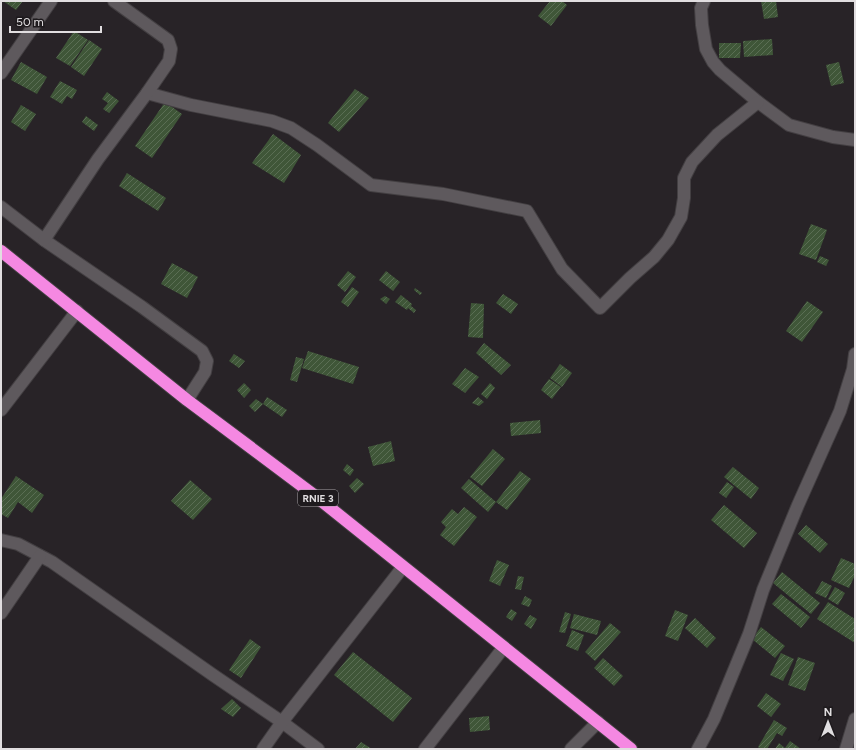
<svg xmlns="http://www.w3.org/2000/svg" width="856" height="750" viewBox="0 0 856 750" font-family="Figtree,sans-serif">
<defs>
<pattern id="building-hatch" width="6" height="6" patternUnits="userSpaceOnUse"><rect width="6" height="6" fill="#3f5638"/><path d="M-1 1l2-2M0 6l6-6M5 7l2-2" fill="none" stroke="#5a6e54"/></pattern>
</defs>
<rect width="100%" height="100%" fill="#282327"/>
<g fill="url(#building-hatch)">
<polygon points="3,1 23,1 16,10"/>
<polygon points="550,1 562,1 567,5 551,26 538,16"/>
<polygon points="761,1 776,1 778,17 764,19"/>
<polygon points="74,31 88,40 70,66 56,58"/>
<polygon points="772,39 773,55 744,57 743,41"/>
<polygon points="89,40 102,49 84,76 71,67"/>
<polygon points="719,43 741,43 740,58 719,58"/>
<polygon points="21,62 47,77 37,94 11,80"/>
<polygon points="839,62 844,83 831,86 826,65"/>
<polygon points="60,81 77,90 72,99 67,96 62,104 50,97"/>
<polygon points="355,89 369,98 339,132 328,123"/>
<polygon points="107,92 119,101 109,113 103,109 108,103 102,99"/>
<polygon points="165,102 182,114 152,158 135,146"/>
<polygon points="21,105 36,114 25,131 11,122"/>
<polygon points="86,116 98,125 94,131 82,122"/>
<polygon points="273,134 301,155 284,183 252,163"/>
<polygon points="127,173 166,198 158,211 119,186"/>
<polygon points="811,224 827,230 816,260 799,254"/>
<polygon points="820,256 829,260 826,266 817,262"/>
<polygon points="172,263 198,277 187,298 161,284"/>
<polygon points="348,271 356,277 345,292 337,285"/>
<polygon points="386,271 400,282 393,291 379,280"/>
<polygon points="352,287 359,292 348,307 341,302"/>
<polygon points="415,288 422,293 420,295 414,290"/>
<polygon points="503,294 518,304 511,314 496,303"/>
<polygon points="401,295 412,304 411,306 416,310 414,313 408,308 407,310 395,302"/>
<polygon points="385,296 390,299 386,304 380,299"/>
<polygon points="807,301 823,312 802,342 786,331"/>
<polygon points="471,303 484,304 483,338 468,337"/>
<polygon points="484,343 511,365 501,375 476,353"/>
<polygon points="308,351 359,367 353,384 302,368"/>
<polygon points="234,354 245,361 239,368 229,361"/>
<polygon points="296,357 304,359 297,382 290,380"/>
<polygon points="560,364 572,373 562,387 550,378"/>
<polygon points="465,368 479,377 465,393 452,384"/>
<polygon points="549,379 561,387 552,399 541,390"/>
<polygon points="244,383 251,390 244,398 237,390"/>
<polygon points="490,383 495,388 487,399 481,394"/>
<polygon points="267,397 287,410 282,417 263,404"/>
<polygon points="478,397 484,402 479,406 472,403"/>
<polygon points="256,399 263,404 255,412 249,406"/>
<polygon points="540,420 541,433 511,436 510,423"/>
<polygon points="391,441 395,461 373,466 368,447"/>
<polygon points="493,449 505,459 482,486 470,477"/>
<polygon points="347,464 354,470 350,476 343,470"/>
<polygon points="733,467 759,488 751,499 724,477"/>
<polygon points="520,471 531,479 507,510 496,502"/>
<polygon points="16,476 44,495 32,513 18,502 8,518 1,514 1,499"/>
<polygon points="357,478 364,484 355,493 349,486"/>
<polygon points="469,479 496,502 488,512 461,488"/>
<polygon points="190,480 212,499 193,520 171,501"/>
<polygon points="727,482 734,487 726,498 719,493"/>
<polygon points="724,505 757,533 744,548 711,520"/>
<polygon points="464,507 477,517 454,546 440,535 446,527 441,522 452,509 458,514"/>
<polygon points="806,525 828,544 820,553 798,534"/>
<polygon points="841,558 855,564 855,575 849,588 831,580"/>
<polygon points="497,560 509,565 500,586 489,581"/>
<polygon points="782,572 820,603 811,614 773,583"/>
<polygon points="518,576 524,577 521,590 515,589"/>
<polygon points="822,581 832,586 826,598 815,593"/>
<polygon points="835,587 845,593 838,605 828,599"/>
<polygon points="781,594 810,617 801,628 772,604"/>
<polygon points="525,596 532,600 529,607 521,604"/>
<polygon points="828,602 855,619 855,643 817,619"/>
<polygon points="511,609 517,613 512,621 506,617"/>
<polygon points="675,610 688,615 678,641 665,636"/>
<polygon points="565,612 571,614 565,633 559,632"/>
<polygon points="574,614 601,621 597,635 570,628"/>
<polygon points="530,615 537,619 531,629 524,624"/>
<polygon points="695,618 716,638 707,648 685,628"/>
<polygon points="610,623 621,632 595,661 585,652"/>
<polygon points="761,627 785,646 775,658 752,639"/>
<polygon points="572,630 584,635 578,651 566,646"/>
<polygon points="250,639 261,647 241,678 229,670"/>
<polygon points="353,652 412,698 393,722 334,675"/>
<polygon points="781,653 794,659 783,681 770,675"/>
<polygon points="798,657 815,663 805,691 788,685"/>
<polygon points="603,658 623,676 614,686 594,668"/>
<polygon points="766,693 781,704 771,717 757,706"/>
<polygon points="232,699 241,708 233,717 221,709"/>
<polygon points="489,716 490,730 470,732 469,718"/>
<polygon points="774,720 787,728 782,736 777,733 767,749 761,749 758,747"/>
<polygon points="790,741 801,749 775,749 779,743 785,748"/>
<polygon points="361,742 372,749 355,749"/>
</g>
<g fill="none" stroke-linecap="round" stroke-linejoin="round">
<g stroke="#433f42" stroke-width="14">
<g id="street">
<polyline points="704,1 701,8 702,25 706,49 713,62 720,70 758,102 789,125 833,137 855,140"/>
<polyline points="1,73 51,1"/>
<polyline points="147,93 191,105 272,121 291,128 317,145 371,185 443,194 527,211 562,269 600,308 630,278 654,257 668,240 681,217 684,198 684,178 692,162 717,135 758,102"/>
<polyline points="1,207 44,240 142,307 202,351 207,361 205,372 187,400"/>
<polyline points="44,240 98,159 147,93 169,61 171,49 168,40 114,1"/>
<polyline points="1,410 77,311"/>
<polyline points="1,540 18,544 52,562 213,675 282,722 318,749"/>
<polyline points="1,613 40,556"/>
<polyline points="263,749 282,722 403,567"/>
<polyline points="425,749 504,647"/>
<polyline points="571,749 598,722"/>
<polyline points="698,749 714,719 749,634 763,590 798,505 840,411 853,369 855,354"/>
<polyline points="846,749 855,719"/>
</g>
</g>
<g stroke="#433f42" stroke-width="14">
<polyline id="highway" points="1,251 187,400 314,495 631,749"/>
</g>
<use href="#street" stroke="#5e595d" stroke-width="12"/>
<use href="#highway" stroke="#f588e2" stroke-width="12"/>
</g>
<g text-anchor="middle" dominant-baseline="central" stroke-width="3" stroke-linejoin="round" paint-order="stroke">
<rect fill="#1e1a1d" stroke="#a6a3a6" stroke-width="1" x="298" y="490" width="40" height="16" rx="3"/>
<g font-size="10" font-weight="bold" fill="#e1dee0">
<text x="318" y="498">RNIE 3</text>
</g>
</g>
<rect width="856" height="750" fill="none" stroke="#e1dee0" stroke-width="4"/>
<g transform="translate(828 722)" stroke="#1e1a1d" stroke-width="3" paint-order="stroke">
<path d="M0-3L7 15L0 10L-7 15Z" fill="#e1dee0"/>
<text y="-6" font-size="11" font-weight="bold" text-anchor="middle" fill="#e1dee0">N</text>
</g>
<path d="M10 26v6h91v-6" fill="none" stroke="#e1dee0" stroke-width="2"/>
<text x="16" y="26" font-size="12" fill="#e1dee0" stroke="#1e1a1d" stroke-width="3" paint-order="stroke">50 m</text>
</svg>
